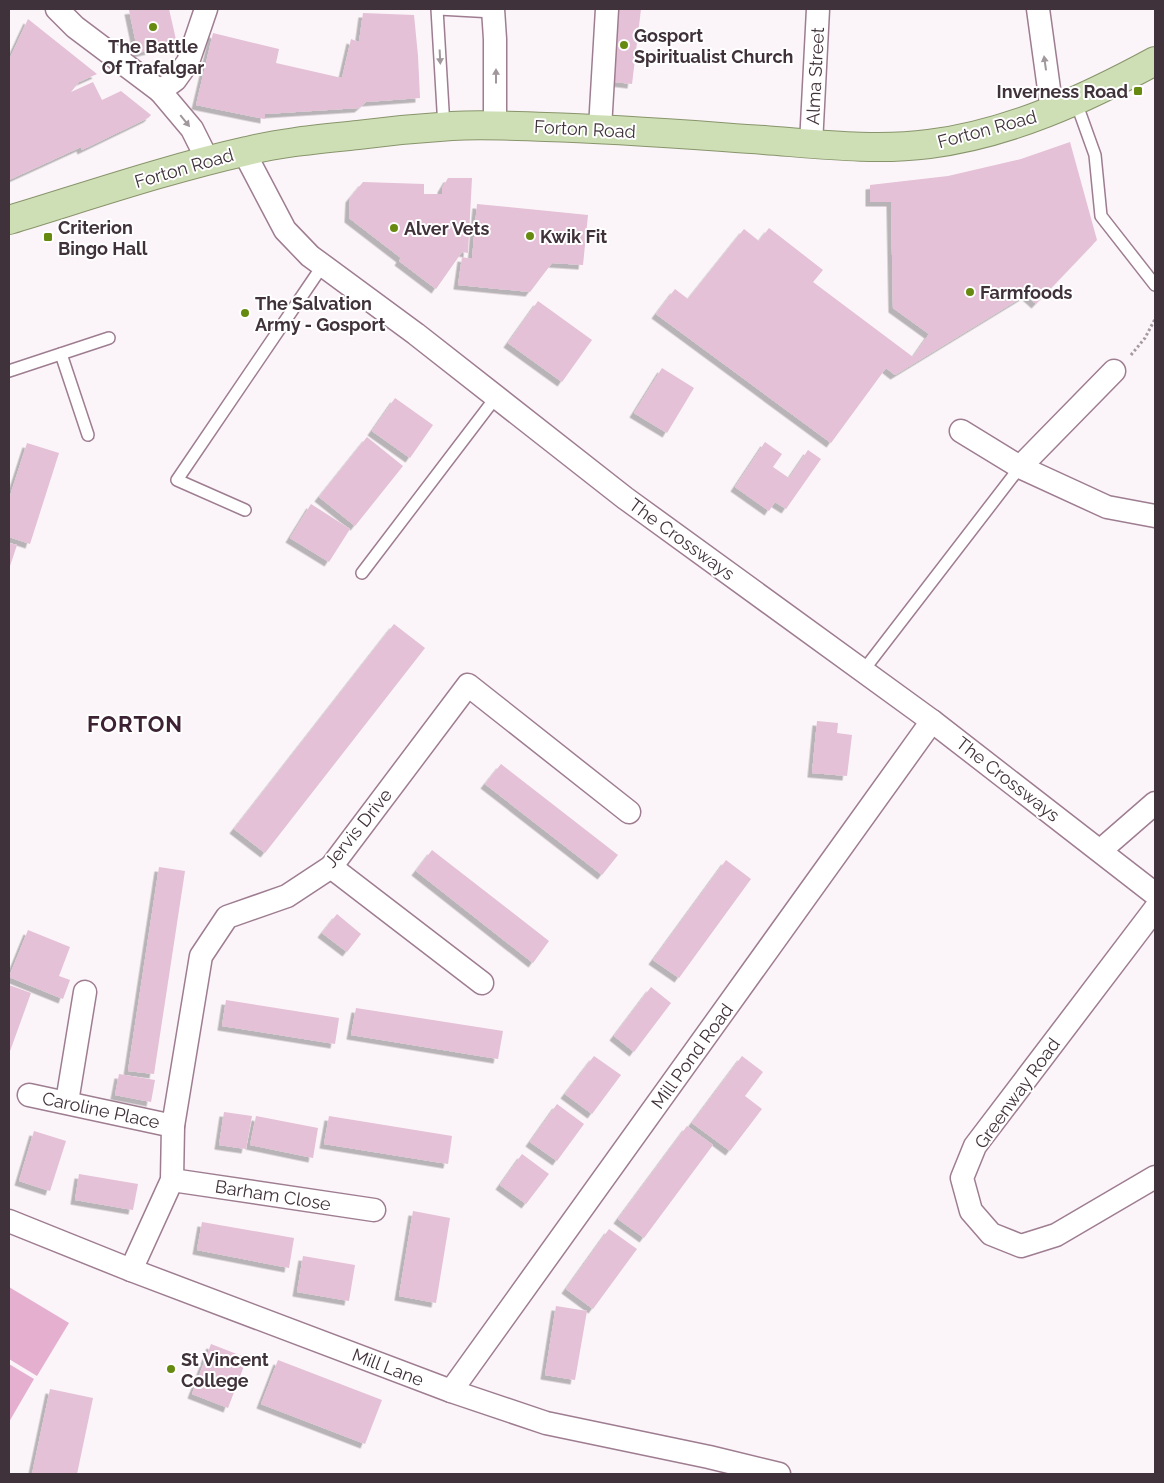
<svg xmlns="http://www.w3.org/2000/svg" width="1164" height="1483" viewBox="0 0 1164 1483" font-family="Raleway,sans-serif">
<defs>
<filter id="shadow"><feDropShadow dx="-4.5" dy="4.5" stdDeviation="0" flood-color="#0004"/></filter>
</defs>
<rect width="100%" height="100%" fill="#fbf4f8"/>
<g fill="#e5b0d0">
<polygon points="9,1287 69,1323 37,1376 9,1359"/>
<polygon points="9,1364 34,1379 9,1422"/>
</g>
<g fill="#e4c1d6" filter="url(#shadow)">
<polygon points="137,9 169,9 177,44 138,53 129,10"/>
<polygon points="615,9 641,9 632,84 606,81"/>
<polygon points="363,13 414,15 418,56 420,98 366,102 359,108 265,114 265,119 196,105 213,33 279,49 276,63 342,78 351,39 359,42"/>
<polygon points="28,19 97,74 79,82 71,92 93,82 102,100 121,91 151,115 148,118 82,150 81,147 9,180 9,60"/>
<polygon points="1070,142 1097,240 1036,304 1026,295 895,375 886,368 831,443 656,314 675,289 688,299 744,229 759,241 769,228 823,270 813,282 913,357 929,334 893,308 891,202 870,202 870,185 948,176 1021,159"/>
<polygon points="448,178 472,178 468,253 462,252 436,289 399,261 401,258 349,218 350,198 363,182 424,184 424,194 442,194 442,188"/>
<polygon points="477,204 588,215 583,265 552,263 530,292 458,285 462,257 472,259"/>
<polygon points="538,301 592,340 562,382 508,343"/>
<polygon points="662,368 694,388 667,433 634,413"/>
<polygon points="395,398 433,425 410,458 372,431"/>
<polygon points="367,437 403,466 355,526 319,497"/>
<polygon points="765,442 782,454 773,467 789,478 808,450 821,459 786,509 775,502 769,511 735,487"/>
<polygon points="27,443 59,453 30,544 9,537 9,499"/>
<polygon points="311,504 350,529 329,562 290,538"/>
<polygon points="9,543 17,545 9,569"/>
<polygon points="394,624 425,648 265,853 234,829"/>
<polygon points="817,721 838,723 837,733 852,735 847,776 812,773"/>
<polygon points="501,764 618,855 602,875 485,784"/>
<polygon points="432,850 549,941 533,963 416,871"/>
<polygon points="726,860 751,879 679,978 653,960"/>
<polygon points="159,867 185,871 154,1074 128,1071"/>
<polygon points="337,914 361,934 347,952 322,933"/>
<polygon points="28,930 70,947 59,976 70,980 63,999 9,977"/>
<polygon points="9,985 31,993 9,1054"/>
<polygon points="651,987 671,1003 634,1052 614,1036"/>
<polygon points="226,1000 339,1018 335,1044 222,1026"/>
<polygon points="356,1008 503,1031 498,1059 351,1035"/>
<polygon points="594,1056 621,1075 592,1114 565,1094"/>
<polygon points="742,1056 763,1072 745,1096 762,1109 730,1151 692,1123"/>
<polygon points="119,1074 155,1080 151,1102 115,1095"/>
<polygon points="557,1104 584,1124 557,1161 530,1142"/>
<polygon points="224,1112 252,1116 246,1149 219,1145"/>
<polygon points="256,1116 318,1128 313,1158 250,1145"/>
<polygon points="329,1116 452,1136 448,1164 324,1144"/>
<polygon points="687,1126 713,1145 644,1238 618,1219"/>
<polygon points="34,1131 66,1141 50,1191 19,1181"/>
<polygon points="522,1154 549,1174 526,1204 500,1185"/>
<polygon points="79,1174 138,1184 133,1210 75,1200"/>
<polygon points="413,1211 450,1218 436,1303 399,1296"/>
<polygon points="202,1222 294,1238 289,1268 197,1250"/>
<polygon points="609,1229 637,1249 593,1309 566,1289"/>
<polygon points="303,1256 355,1265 349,1301 297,1292"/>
<polygon points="556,1306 587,1311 575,1380 545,1375"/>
<polygon points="211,1344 247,1358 228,1408 192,1394"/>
<polygon points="278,1360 382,1400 365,1444 261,1404"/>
<polygon points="50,1389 93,1398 77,1474 32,1474"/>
</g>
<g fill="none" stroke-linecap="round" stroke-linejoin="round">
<g stroke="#9e7d91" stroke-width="14">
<g id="service">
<polyline points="437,9 444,127"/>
<polyline points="439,9 493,12"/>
<polyline points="1076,102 1095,155 1101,216 1155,285"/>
<polyline points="61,354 88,435"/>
<polyline points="9,371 109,338"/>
<polyline points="245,510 177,480 323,265"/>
<polyline points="362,573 496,397"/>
<polyline points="863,671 1020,467"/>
</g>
</g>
<g stroke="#9e7d91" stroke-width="25">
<g id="minor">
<polyline points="57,9 75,27 160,91 192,129 208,161"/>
<polyline points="493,9 495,39 495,125"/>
<polyline points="1038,9 1052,111"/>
<polyline points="160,91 175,80 188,62 206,9"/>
<polyline points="600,128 607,9"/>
<polyline points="811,144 818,9"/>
<polyline points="244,152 285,230 310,256 416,334 625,498 932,721 1155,894"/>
<polyline points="961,431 1020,467 1107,507 1155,516"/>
<polyline points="1020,467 1114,371"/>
<polyline points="1101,850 1155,803"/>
<polyline points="331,867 482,983"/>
<polyline points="1155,909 975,1146 962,1178 971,1211 991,1234 1021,1246 1056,1235 1155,1177"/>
<polyline points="29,1095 173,1126"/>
<polyline points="67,1102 85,992"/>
<polyline points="172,1180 374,1210"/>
<polyline points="9,1221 131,1270 451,1391 546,1423 709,1457 779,1474"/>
<polyline points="131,1270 172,1180 173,1126 201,956 227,917 287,896 331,867 468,685 629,812"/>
<polyline points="451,1391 932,721"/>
</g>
</g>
<g stroke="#88946b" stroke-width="30">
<path id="primary" d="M9,220C88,196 167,169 247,151C283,142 321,139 358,135C389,131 420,128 452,126C483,124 515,126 546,127C619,129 692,135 764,140C818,144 875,151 929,144C1009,134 1085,99 1155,61"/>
</g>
<polyline stroke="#a59aa0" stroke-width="3" stroke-dasharray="2.5 2.5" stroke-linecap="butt" points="1131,355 1145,338 1155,319"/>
<use href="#service" stroke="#fff" stroke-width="11"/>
<use href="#minor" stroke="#fff" stroke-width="22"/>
<use href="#primary" stroke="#cedfb6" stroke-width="28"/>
</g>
<defs><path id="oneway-solid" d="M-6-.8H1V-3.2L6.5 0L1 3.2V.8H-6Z" transform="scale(1.25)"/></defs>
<g fill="#a0989c">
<use href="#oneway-solid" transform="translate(440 57) rotate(87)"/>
<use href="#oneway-solid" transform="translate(1045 63) rotate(-98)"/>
<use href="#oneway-solid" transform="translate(496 76) rotate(-90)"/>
<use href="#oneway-solid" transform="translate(185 121) rotate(51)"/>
</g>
<g fill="#668a10" stroke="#fff" stroke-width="2">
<circle cx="153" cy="27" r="5"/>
<circle cx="624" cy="45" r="5"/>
<rect x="1133" y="86" width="10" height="10" rx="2.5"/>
<circle cx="394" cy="228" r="5"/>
<circle cx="530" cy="236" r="5"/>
<rect x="43" y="232" width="10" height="10" rx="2.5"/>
<circle cx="970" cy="292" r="5"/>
<circle cx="245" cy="313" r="5"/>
<circle cx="171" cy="1369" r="5"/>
</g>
<g text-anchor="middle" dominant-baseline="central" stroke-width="4" stroke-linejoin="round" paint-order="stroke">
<g font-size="18" font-weight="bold" fill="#40323a" stroke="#fff" text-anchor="start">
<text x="634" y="35">Gosport<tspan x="634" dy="21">Spiritualist Church</tspan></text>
<text x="153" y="46" text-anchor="middle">The Battle<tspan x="153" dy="21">Of Trafalgar</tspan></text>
<text x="1128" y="91" text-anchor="end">Inverness Road</text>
<text x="58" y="227">Criterion<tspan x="58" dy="21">Bingo Hall</tspan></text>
<text x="404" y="228">Alver Vets</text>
<text x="540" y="236">Kwik Fit</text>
<text x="980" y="292">Farmfoods</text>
<text x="255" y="303">The Salvation<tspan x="255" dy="21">Army - Gosport</tspan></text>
<text x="181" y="1359">St Vincent<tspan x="181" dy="21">College</tspan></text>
</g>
<g font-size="18" fill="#40323a" stroke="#fff">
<text transform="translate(815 76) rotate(-87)">Alma Street</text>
<text transform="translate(585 129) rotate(3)">Forton Road</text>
<text transform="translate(987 129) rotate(-15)">Forton Road</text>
<text transform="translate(184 168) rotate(-16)">Forton Road</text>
<text transform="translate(682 539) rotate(36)">The Crossways</text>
<text transform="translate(1008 779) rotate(38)">The Crossways</text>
<text transform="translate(358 828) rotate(-51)">Jervis Drive</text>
<text transform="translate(692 1056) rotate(-54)">Mill Pond Road</text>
<text transform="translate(1017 1093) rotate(-54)">Greenway Road</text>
<text transform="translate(101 1110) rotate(12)">Caroline Place</text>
<text transform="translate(273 1195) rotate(9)">Barham Close</text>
<text transform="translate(388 1367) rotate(21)">Mill Lane</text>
</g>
<g font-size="22" font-weight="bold" letter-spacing="1" fill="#3d2233" stroke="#fff">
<text x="135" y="724">FORTON</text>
</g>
</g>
<rect width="1164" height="1483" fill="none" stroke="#40323a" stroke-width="20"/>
</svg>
